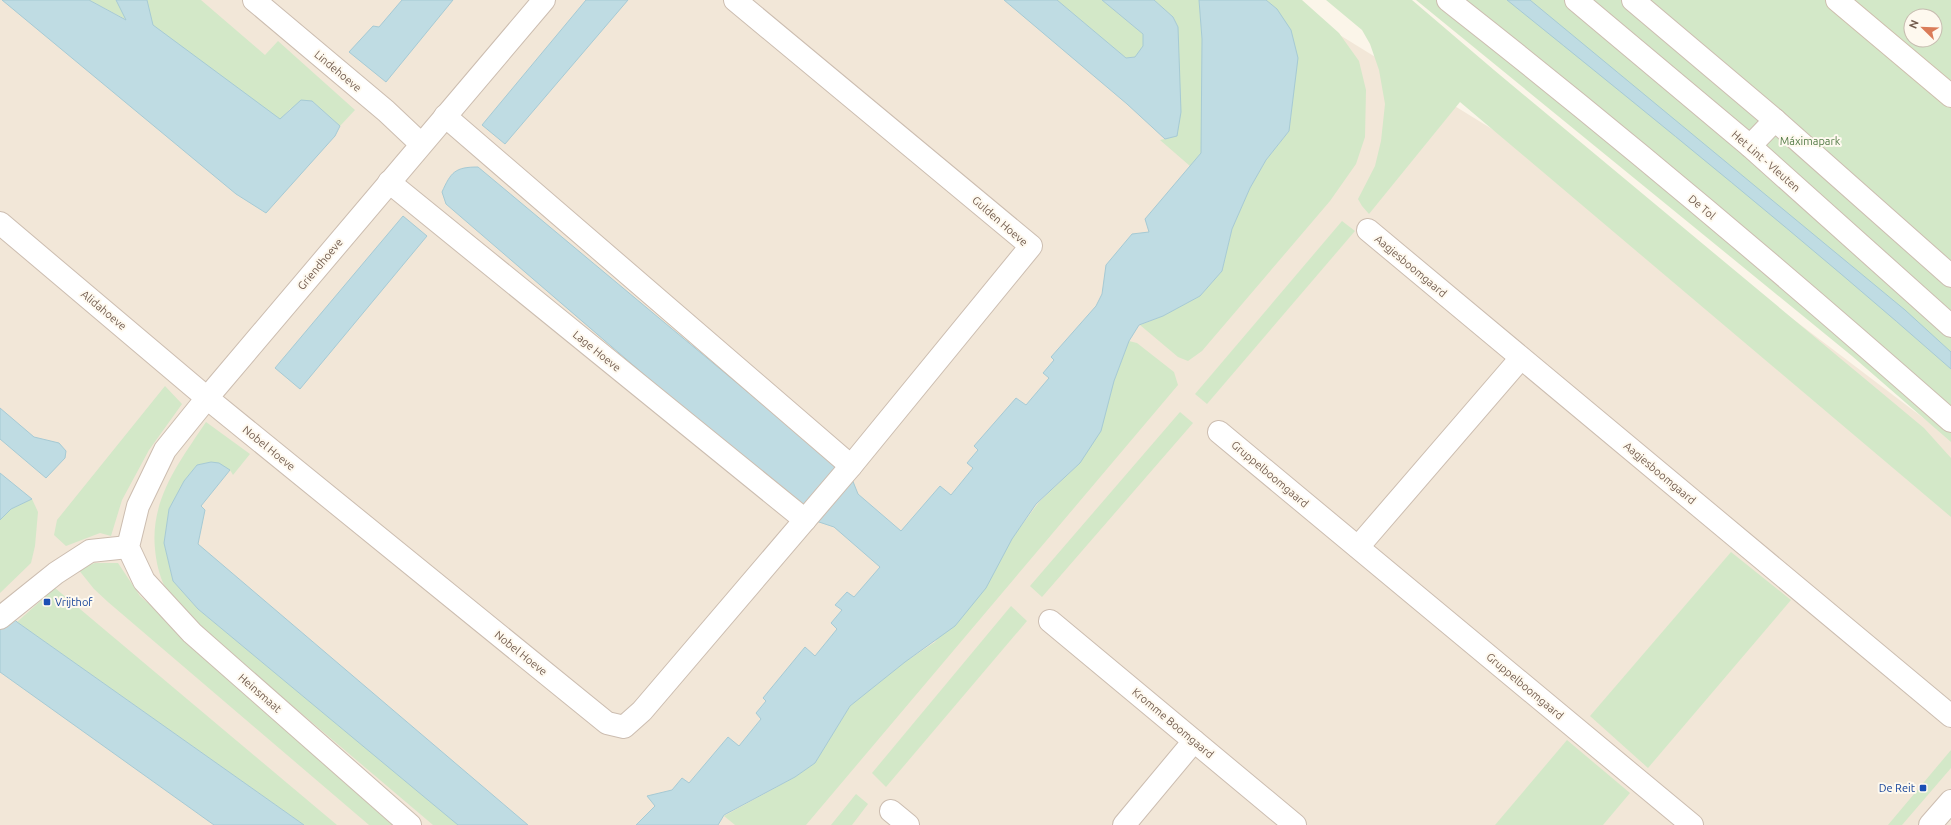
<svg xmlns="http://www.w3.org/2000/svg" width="1951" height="825" viewBox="0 0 1951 825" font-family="Ubuntu,sans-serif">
<rect width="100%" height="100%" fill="#fbf5e9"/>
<polygon fill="#f2e7d8" points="0,0 1283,0 1764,297 1951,439 1951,825 0,825"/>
<g fill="#d3e8c8" fill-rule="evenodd">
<polygon points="89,0 116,0 127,20"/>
<polygon points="147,0 201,0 265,55 278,41 355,110 340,126 312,101 290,109 280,120 152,25"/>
<polygon points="1057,0 1102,0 1143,34 1143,46 1135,57 1126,58"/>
<polygon points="1154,0 1199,0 1202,39 1201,153 1190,166 1160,140 1177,136 1178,27 1173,17"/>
<polygon points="1266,0 1302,0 1339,33 1359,61 1366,90 1365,137 1356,164 1330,201 1202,351 1188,361 1178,357 1140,325 1163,316 1200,296 1222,271 1232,229 1250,188 1266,160 1289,131 1293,97 1277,9"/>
<polygon points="1326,0 1412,0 1494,70 1924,428 1951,458 1951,517 1460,102 1369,214 1362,206 1358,199 1375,166 1381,141 1385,104 1379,70 1370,44 1362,30"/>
<path d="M1416,0H1951V442L1852,356ZM1911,16H1935V40H1911Z"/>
<polygon points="1342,221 1355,231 1207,404 1195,394"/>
<polygon points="1129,341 1137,343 1174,372 1178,385 806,825 735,825 724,816 795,777 815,763 850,706 905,662 935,642 1039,502 1080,463 1114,381"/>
<polygon points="165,386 182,404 149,450 122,500 111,536 100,533 66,546 54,535 57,520"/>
<polygon points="1180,412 1193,423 1042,597 1030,586"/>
<path d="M206,422L250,454L233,475L230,470L211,462L197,465L184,481L169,509L164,543L173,581L198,609L459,825H433L196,624C187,612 173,600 165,587C159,575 156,561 155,549C150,499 180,461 206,422Z"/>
<polygon points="32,499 38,512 35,546 31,563 0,593 0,520 11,509"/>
<polygon points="1731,552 1791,600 1648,768 1590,716"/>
<polygon points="95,563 118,563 140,596 398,825 369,825 108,602 94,589 78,569"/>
<polygon points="55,588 337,825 304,825 17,622"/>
<polygon points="1011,606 1027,621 886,787 872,773"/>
<polygon points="1567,740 1630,793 1603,825 1495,825"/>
<polygon points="1951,750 1951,768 1902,825 1888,825"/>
<polygon points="856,794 868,804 852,825 831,825"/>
</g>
<g fill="#bfdce3" stroke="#a6cad4">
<polygon points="2,0 89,0 126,20 116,0 147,0 153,25 280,119 301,100 312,101 340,126 335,136 266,213 236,194"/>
<polygon points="402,0 453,0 386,82 349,52 373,26 379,27"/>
<polygon points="586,0 628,0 505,144 482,125"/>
<polygon points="1004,0 1057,0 1126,58 1135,57 1143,46 1143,34 1102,0 1154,0 1173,17 1178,27 1181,112 1177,136 1165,139 1127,104"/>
<path d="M1199,0H1266L1277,9L1291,30L1298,58L1289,131L1266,160L1250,188L1232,229L1222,271L1200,296L1163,316L1139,325L1129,341L1114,381L1101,431L1080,463L1036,504L1012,539L986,588L955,626L905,662L850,706L815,763L795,777L724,815L718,825H636L655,806L647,796L672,790L682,778L689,783L728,737L739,746L761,719L756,713L766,701L763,698L805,647L815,656L837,629L831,623L842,610L835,605L847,592L854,597L880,567L834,527L813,520L446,204L442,192C451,172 455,167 478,167L852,479L858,494L901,531L940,486L951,495L973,468L967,463L978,450L974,446L1016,398L1026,405L1049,378L1043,373L1054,360L1051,357L1096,306L1102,294L1106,265L1132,234L1149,232L1145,219L1201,153L1202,39Z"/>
<path d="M1507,0H1530L1905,310L1951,352V369C1807,242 1657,121 1507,0Z"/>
<polygon points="403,216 427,236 300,389 275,368"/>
<polygon points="0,408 34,437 59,443 66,451 65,458 46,478 0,439"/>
<polygon points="211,462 219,463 230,470 201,506 205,510 198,544 528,825 458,825 198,609 173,581 164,543 169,509 184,481 197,465"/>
<polygon points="0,473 32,499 11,509 0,520"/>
<polygon points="0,605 17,622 304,825 214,825 0,672"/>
</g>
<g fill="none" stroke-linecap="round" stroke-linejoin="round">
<g stroke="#ccbdb0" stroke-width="24">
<g id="pedestrian">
<polyline points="1576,0 1750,146 1951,326"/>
<polyline points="1633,0 1775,120 1951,276"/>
<polyline points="1750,146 1775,120"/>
</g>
</g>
<g stroke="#ccbdb0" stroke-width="24">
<g id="minor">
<polyline points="254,0 386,111 421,144"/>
<polyline points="445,116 851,466"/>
<polyline points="389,182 805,520"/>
<polyline points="0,223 207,398 607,723 624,727 642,711 851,466 1031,246 735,0"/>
<polyline points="1368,230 1951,716"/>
<polyline points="1219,432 1692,825"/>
<polyline points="1358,547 1521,358"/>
<polyline points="0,618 56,573 90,551 128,547"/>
<polyline points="1050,621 1295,825"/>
<polyline points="891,811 908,825"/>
<polyline points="1124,825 1194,741"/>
</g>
</g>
<g stroke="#ccbdb0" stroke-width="24">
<g id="tertiary">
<path d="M1448,0C1620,135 1787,276 1951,421"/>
<polyline points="410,825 192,633 144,581 128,547 138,506 165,450 207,398 544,0"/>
<polyline points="1930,825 1951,801"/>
</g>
</g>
<g stroke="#cebead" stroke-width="24">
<polyline id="secondary" points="1837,0 1951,96"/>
</g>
<use href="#pedestrian" stroke="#fff" stroke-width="22"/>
<use href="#minor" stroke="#fff" stroke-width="22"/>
<use href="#tertiary" stroke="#fff" stroke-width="22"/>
<use href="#secondary" stroke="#fff" stroke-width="22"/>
</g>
<g fill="#1a4fb4" stroke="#fef9ef" stroke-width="1.5">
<rect x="43" y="598" width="8" height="8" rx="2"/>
<rect x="1919" y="784" width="8" height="8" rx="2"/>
</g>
<g text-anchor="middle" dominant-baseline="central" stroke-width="4" stroke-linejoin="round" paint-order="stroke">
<g font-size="11" fill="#735d4f" stroke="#fef9ef">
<text transform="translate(338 71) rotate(40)">Lindehoeve</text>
<text transform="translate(1766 161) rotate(41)">Het Lint - Vleuten</text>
<text transform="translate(1702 207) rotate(40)">De Tol</text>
<text transform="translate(1000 221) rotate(41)">Gulden Hoeve</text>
<text transform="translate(320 264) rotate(-50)">Griendhoeve</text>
<text transform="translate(1411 266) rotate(40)">Aagjesboomgaard</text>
<text transform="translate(104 310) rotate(40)">Alidahoeve</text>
<text transform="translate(597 351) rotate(39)">Lage Hoeve</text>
<text transform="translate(269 448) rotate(39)">Nobel Hoeve</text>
<text transform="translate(1660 473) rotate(40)">Aagjesboomgaard</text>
<text transform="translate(1270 474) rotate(40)">Gruppelboomgaard</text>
<text transform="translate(521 653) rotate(39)">Nobel Hoeve</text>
<text transform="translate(1525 686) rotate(40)">Gruppelboomgaard</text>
<text transform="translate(260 693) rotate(41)">Heinsmaat</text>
<text transform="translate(1173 723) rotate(40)">Kromme Boomgaard</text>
</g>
<g font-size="11" fill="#567d4a" stroke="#fef9ef">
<text x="1810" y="141">Máximapark</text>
</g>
<g font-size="11" fill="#164399" stroke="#fef9ef" text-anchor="start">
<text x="55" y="602">Vrijthof</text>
<text x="1915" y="788" text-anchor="end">De Reit</text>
</g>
</g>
<g transform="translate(1923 28) rotate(293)"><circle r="19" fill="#fef9ef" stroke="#c6bbaf"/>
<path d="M0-3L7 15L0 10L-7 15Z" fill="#da7c59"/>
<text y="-6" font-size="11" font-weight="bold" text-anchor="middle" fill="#735d4f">N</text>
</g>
</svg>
